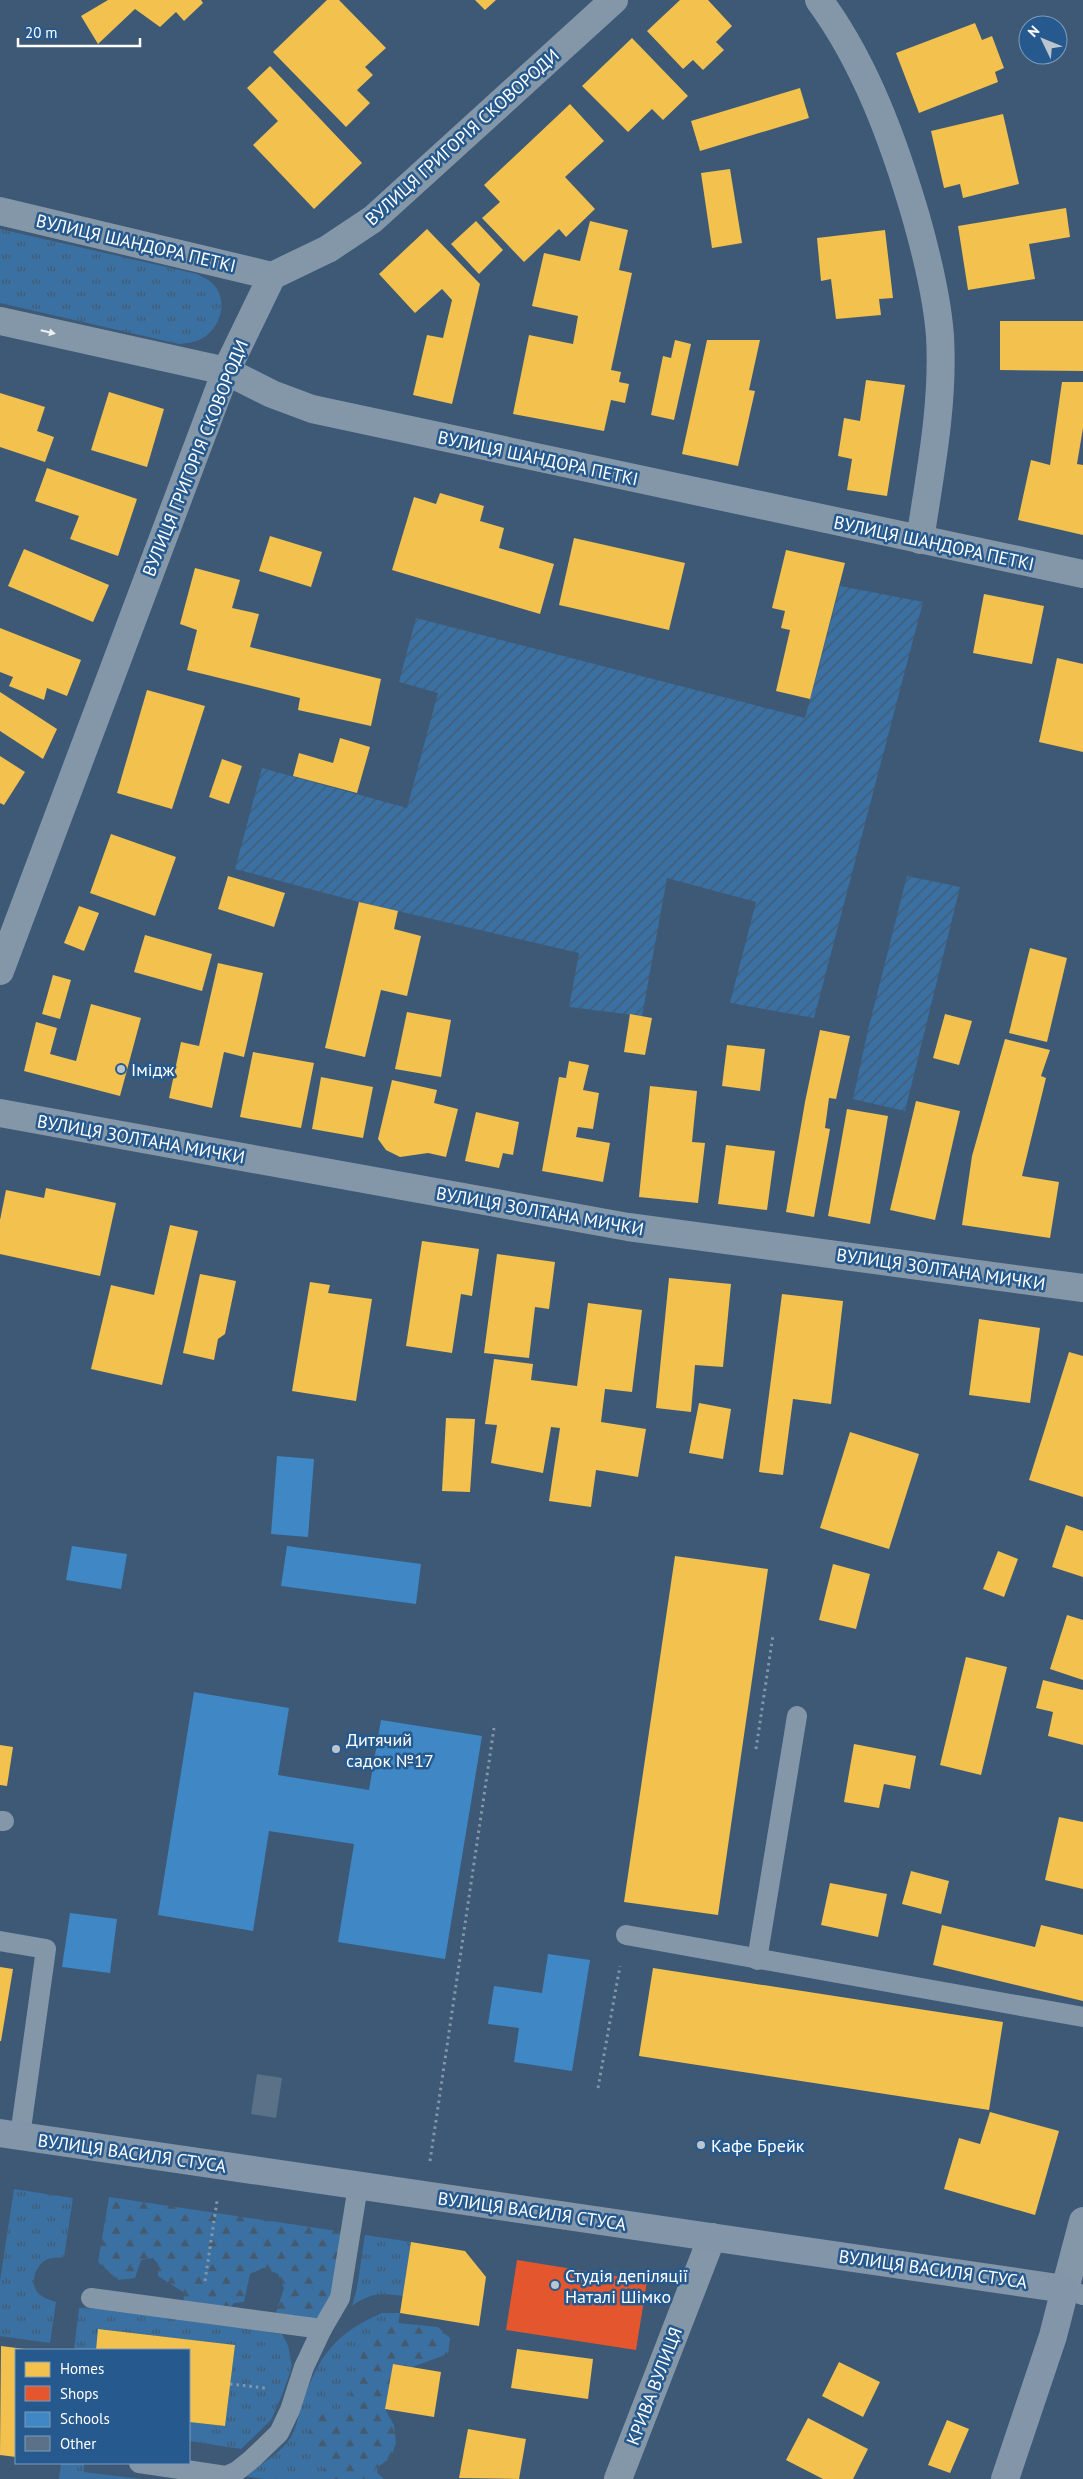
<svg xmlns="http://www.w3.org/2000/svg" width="1083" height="2479" viewBox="0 0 1083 2479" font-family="'PT Sans',sans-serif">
<defs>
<pattern id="grass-tufts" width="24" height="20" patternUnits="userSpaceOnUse" patternTransform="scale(1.25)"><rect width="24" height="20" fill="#3a70a2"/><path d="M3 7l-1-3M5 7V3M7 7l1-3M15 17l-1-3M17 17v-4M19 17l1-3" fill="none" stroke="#455a6e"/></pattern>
<pattern id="forest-firs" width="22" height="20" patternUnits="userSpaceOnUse" patternTransform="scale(1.25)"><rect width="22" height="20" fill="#3a70a2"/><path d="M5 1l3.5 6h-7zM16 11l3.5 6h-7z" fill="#455a6e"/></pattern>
<pattern id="garden-furrows" width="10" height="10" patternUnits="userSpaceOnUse" patternTransform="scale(1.25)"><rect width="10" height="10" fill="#3a70a2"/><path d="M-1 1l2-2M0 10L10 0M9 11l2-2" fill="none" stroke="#455a6e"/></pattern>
</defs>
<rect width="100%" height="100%" fill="#3d5976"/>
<g fill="url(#grass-tufts)">
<path d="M0,229L197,274C202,277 210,280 214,285C229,302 220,331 199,340C193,343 185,343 179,344L0,303Z"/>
<path d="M14,2189L73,2198L64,2257C59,2258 53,2257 48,2259C36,2263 29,2283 38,2293C43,2298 50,2300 56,2302L50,2343L0,2336V2281Z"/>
<path d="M365,2235L411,2242L403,2296C380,2293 371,2293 352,2306L357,2288Z"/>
<path d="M79,2308C147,2310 215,2324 282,2334L288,2345L292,2367L282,2395L271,2420L241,2449L189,2441V2422L225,2426L235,2345L99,2329L96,2350H74Z"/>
<path d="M382,2313H400L376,2479H263L244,2476C260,2465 280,2454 291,2437C297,2427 299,2412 303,2401C320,2354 336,2333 382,2313Z"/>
<polygon points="61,2463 84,2463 84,2472 141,2479 59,2479"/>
</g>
<g fill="url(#forest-firs)">
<polygon points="109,2197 344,2232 338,2277 322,2329 275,2316 284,2288 278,2274 263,2268 250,2274 244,2302 234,2303 222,2316 184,2301 183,2292 158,2276 158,2264 153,2258 141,2260 135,2278 118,2280 98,2262"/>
<polygon points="399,2323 438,2327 450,2338 448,2354 412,2367 393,2364 385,2409 394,2425 396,2443 391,2457 374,2470 384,2479 322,2479 325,2463 311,2451 310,2428 321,2414 338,2412 348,2400 358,2380 359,2364 365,2343 381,2331"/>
</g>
<g fill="url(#garden-furrows)">
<polygon points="840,586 923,602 814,1018 730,1003 756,902 667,878 642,1016 569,1007 579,953 359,902 235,869 262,768 407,808 438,693 399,682 416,618 805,718"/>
<polygon points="907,876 960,887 905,1111 853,1099 868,1030"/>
</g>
<g fill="#f2c14e">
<polygon points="108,0 201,0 203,3 184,21 176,12 160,27 135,9 98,44 81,16"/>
<polygon points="327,0 339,0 386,48 365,67 373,75 357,90 370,103 346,127 273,52"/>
<polygon points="475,0 496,0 485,10"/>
<polygon points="680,0 708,0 732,26 716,42 724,50 703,70 693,60 683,69 647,31"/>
<polygon points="975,23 982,40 992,36 1004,68 995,72 998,82 919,113 896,53"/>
<polygon points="632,38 688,96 663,120 652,109 628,132 582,86"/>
<polygon points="270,66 362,163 314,209 253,145 278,121 247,88"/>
<polygon points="800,88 809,118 700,151 691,121"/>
<polygon points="570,104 604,141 565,177 595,209 566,237 559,229 524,262 482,218 500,202 484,185"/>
<polygon points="1003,114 1019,184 963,198 960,184 944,188 931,131"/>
<polygon points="730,169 742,243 712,248 701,173"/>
<polygon points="1066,208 1070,237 1029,244 1035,279 968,290 958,226"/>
<polygon points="476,221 503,250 479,274 451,244"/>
<polygon points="590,221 628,230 619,270 632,273 611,370 621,372 619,382 629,384 625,403 611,400 604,431 513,414 529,335 573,344 578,316 532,306 544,253 580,261"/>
<polygon points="427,229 480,284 452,404 413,395 427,335 443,338 452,300 442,289 415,313 379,274"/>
<polygon points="885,230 893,298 879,299 881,315 836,319 831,279 821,281 817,238"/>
<polygon points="1000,321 1083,321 1083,371 1000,370"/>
<polygon points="675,340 691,344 674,420 651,415 663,356 671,358"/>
<polygon points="707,340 760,340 749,390 755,391 738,466 682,454"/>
<polygon points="866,380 905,385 887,496 847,490 852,459 838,456 844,418 860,421"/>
<polygon points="1062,382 1083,382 1083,428 1077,464 1083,465 1083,535 1018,520 1031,460 1050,465"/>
<polygon points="109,392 164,409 147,467 91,450"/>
<polygon points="0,393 45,407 37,431 54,437 45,462 0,447"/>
<polygon points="47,468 137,499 118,556 70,539 79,516 35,501"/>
<polygon points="440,493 484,506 480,521 504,528 499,548 554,564 540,614 392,570 414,497 436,504"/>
<polygon points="270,536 322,552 311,587 259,571"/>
<polygon points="574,538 685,563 669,630 559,605"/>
<polygon points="24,549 109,585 93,622 8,586"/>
<polygon points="786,550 845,563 810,699 776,691 790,630 781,628 785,611 772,608"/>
<polygon points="195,568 240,580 232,608 259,614 250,647 381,679 371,726 298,710 300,698 187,670 197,630 180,624"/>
<polygon points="984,594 1044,606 1032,664 973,653"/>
<polygon points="0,628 81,660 67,696 47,688 44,700 9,686 13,677 0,672"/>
<polygon points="1057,658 1083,664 1083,752 1039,742"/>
<polygon points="147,690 205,706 172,809 117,793"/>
<polygon points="0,692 57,729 43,759 0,731"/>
<polygon points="340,738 370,747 357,793 293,776 299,753 333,763"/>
<polygon points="0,756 25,772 4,805 0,803"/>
<polygon points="222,759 242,766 229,804 209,797"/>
<polygon points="111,834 176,857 155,916 90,893"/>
<polygon points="228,876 285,893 274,927 218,909"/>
<polygon points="359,902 398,911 394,929 421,936 407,996 381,990 365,1057 325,1048"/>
<polygon points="79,906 99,913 84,951 64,943"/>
<polygon points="145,935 212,954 202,991 134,972"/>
<polygon points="1030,948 1067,958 1047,1042 1009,1033"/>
<polygon points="218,963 263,973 244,1057 224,1052 212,1108 169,1098 181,1042 199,1046"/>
<polygon points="53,975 71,980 60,1019 42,1014"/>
<polygon points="91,1004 141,1018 120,1096 24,1071 36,1022 57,1028 50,1054 76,1061"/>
<polygon points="407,1012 451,1020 441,1077 395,1069"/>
<polygon points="630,1014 652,1018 645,1055 624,1052"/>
<polygon points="945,1014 972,1021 959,1065 933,1058"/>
<polygon points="820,1030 850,1036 836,1099 829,1098 825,1128 830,1129 814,1217 786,1212 805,1102"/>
<polygon points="1005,1039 1050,1050 1041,1076 1046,1078 1022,1176 1059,1182 1050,1238 962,1225 972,1156"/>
<polygon points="727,1045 765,1049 760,1091 722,1086"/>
<polygon points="253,1052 314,1063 301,1128 240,1117"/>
<polygon points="569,1061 589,1065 583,1090 599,1093 593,1129 578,1127 576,1137 610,1143 603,1182 542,1171 559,1077 566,1078"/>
<polygon points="321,1077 373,1087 363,1138 312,1129"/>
<polygon points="392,1080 437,1090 434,1103 458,1109 446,1157 428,1153 400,1157 386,1150 378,1139"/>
<polygon points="650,1086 697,1091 692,1142 705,1143 698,1203 639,1197"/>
<polygon points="916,1101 960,1111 935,1220 890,1210"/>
<polygon points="847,1109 888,1116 870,1224 828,1216"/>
<polygon points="476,1112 519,1122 513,1155 503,1153 499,1168 465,1161"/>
<polygon points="726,1145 775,1151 767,1210 718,1204"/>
<polygon points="46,1188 116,1203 100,1276 0,1254 0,1220 6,1190 44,1198"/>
<polygon points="170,1225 198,1231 162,1385 91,1369 111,1285 154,1295"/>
<polygon points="422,1241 479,1249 472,1296 461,1294 452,1353 406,1346"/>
<polygon points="497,1254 555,1262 549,1309 535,1307 529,1358 484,1353"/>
<polygon points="200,1274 236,1281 225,1334 218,1339 214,1360 183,1353"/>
<polygon points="669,1278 731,1284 723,1367 695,1365 691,1412 656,1408"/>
<polygon points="310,1282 330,1285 328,1293 372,1299 356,1401 292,1391"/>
<polygon points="782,1294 843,1301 831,1404 793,1399 783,1475 759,1472"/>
<polygon points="588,1303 642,1310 632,1392 605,1389 601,1422 646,1429 638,1477 596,1470 591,1507 549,1501 560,1428 551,1427 543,1473 491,1463 497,1425 485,1424 494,1359 533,1364 531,1380 577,1386"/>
<polygon points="979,1319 1040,1328 1030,1403 969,1395"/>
<polygon points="1069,1352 1083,1356 1083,1497 1029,1480"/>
<polygon points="699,1403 731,1409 723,1459 689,1453"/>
<polygon points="446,1418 475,1419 470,1492 442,1491"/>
<polygon points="850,1432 919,1454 889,1549 820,1528"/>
<polygon points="1066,1525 1083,1531 1083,1577 1052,1567"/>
<polygon points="998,1551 1018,1559 1004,1597 983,1589"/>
<polygon points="675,1556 768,1569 718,1915 624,1902"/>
<polygon points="833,1564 870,1574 856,1629 819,1620"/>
<polygon points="1067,1615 1083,1620 1083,1680 1050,1669"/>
<polygon points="966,1657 1007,1667 981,1775 940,1765"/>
<polygon points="1043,1680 1083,1690 1083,1745 1048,1736 1053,1712 1036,1708"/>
<polygon points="854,1744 916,1756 910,1789 884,1784 879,1808 844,1802"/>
<polygon points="0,1745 13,1747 7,1786 0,1785"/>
<polygon points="1059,1817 1083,1822 1083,1889 1045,1880"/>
<polygon points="911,1871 949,1881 941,1914 902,1904"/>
<polygon points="830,1883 887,1894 878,1937 821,1925"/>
<polygon points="942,1925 1035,1947 1041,1925 1083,1935 1083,2001 933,1965"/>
<polygon points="0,1967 13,1969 1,2041 0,2041"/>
<polygon points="653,1968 1003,2022 989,2110 639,2056"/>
<polygon points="990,2112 1059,2131 1035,2215 944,2189 959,2138 980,2144"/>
<polygon points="411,2242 465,2251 486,2277 479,2326 400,2313"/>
<polygon points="98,2329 235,2345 225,2426 189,2422 189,2350 96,2350"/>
<polygon points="1,2346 25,2349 16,2350 16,2457 0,2455"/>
<polygon points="517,2349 593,2359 588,2399 511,2388"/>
<polygon points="839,2362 880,2382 863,2417 822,2396"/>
<polygon points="393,2364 441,2372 434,2417 385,2409"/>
<polygon points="808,2418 868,2449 853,2479 823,2479 786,2460"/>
<polygon points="947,2420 969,2429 950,2473 928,2465"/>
<polygon points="468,2429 526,2439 519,2479 459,2478"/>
</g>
<polygon fill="#e4572e" points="517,2260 647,2281 636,2350 506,2330"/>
<g fill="#3f88c5">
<polygon points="277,1456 314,1459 308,1537 271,1534"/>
<polygon points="72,1546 127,1554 121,1589 66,1580"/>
<polygon points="287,1546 421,1564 416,1604 281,1586"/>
<polygon points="194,1692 289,1708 278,1775 369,1790 381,1720 482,1736 445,1959 338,1942 354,1844 269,1831 253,1931 158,1915"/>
<polygon points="70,1913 117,1919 110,1973 62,1967"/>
<polygon points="548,1954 590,1960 572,2071 514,2062 519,2028 488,2024 494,1986 542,1993"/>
</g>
<polygon fill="#5a7187" points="257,2074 282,2078 276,2118 251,2114"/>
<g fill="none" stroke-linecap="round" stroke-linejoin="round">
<g stroke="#8497a9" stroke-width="3" stroke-dasharray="2.5 4" stroke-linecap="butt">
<polyline points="756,1749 773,1635"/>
<polyline points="598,2088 620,1966"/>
<polyline points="430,2161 494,1728"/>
<polyline points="205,2281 217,2201"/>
<polyline points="230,2384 265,2388"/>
</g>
<g stroke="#8497a9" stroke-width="20">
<polyline points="0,1821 4,1821"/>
<polyline points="626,1935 1083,2017"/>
<polyline points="0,1941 46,1949 20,2136"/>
<polyline points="757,1960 797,1716"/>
<polyline points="1065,2289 1083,2295"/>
<polyline points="91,2298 322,2329 340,2298 358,2186"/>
<polyline points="139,2463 226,2476 237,2471 252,2459 279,2433 290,2410 304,2367 322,2329"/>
</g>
<g stroke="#8497a9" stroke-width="28">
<path d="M819,0C866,64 894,142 916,217C927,256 937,296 940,336C944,404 930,473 920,540"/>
<polyline points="0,211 272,276"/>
<polyline points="0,321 226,371 272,394 312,409 1083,574"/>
<polyline points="0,971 226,371 272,276 328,249 373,219 614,0"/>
<polyline points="0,1113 628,1227 1083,1288"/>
<polyline points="618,2479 712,2237"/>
</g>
<polyline stroke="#8497a9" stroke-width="28" points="1065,2289 1083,2221"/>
<polyline stroke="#8395a9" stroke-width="28" points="0,2133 1065,2289 1053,2336 1005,2479"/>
</g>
<defs><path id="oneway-solid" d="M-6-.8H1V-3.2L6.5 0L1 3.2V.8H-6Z" transform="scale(1.25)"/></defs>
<use fill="#edeff2" href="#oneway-solid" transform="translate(48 332) rotate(13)"/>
<g fill="#bbc5cf" stroke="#26598d" stroke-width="2">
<circle cx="121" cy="1069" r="5"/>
<circle cx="336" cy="1749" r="5"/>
<circle cx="701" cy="2145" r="5"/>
<circle cx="555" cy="2285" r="5"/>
</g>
<g text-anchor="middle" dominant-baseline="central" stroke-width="5" stroke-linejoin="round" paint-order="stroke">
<g font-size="18" fill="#fff" stroke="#26598d">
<text transform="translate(462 137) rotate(-42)">ВУЛИЦЯ ГРИГОРІЯ СКОВОРОДИ</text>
<text transform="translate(136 243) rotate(13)">ВУЛИЦЯ ШАНДОРА ПЕТКІ</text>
<text transform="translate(195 458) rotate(-68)">ВУЛИЦЯ ГРИГОРІЯ СКОВОРОДИ</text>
<text transform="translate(538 458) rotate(12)">ВУЛИЦЯ ШАНДОРА ПЕТКІ</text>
<text transform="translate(934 543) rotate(12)">ВУЛИЦЯ ШАНДОРА ПЕТКІ</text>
<text transform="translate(141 1139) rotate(10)">ВУЛИЦЯ ЗОЛТАНА МИЧКИ</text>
<text transform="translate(540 1211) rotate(10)">ВУЛИЦЯ ЗОЛТАНА МИЧКИ</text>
<text transform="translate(941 1269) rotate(8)">ВУЛИЦЯ ЗОЛТАНА МИЧКИ</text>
<text transform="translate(132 2153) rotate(8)">ВУЛИЦЯ ВАСИЛЯ СТУСА</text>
<text transform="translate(532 2211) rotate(8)">ВУЛИЦЯ ВАСИЛЯ СТУСА</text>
<text transform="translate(933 2269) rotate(8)">ВУЛИЦЯ ВАСИЛЯ СТУСА</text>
<text transform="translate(654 2386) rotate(-69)">КРИВА ВУЛИЦЯ</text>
</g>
<g font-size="18" fill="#fff" stroke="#26598d" text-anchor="start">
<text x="131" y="1069">Імідж</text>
<text x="346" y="1739">Дитячий<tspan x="346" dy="21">садок №17</tspan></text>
<text x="711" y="2145">Кафе Брейк</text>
<text x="565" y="2275">Студія депіляції<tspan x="565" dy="21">Наталі Шімко</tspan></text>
</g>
</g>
<rect x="15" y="2349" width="175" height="115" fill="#26598d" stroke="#7d9bbb"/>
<rect x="25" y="2362" width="25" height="15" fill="#f2c14e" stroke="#7d9bbb"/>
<text x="60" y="2374" font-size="15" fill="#ffffff">Homes</text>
<rect x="25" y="2386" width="25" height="15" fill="#e4572e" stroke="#7d9bbb"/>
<text x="60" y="2399" font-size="15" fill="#ffffff">Shops</text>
<rect x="25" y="2412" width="25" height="15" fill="#3f88c5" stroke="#7d9bbb"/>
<text x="60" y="2424" font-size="15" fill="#ffffff">Schools</text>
<rect x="25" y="2436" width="25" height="15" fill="#5a7187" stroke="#7d9bbb"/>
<text x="60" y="2449" font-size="15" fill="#ffffff">Other</text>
<g transform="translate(1043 40) rotate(313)"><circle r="24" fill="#26598d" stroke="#7d9bbb"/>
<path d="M0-4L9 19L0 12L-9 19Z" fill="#bbc5cf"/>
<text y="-8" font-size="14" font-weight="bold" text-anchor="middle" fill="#ffffff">N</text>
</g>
<path d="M18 38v8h122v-8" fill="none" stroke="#ffffff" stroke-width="2.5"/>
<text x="25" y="38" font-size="15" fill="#ffffff" stroke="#26598d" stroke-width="4" paint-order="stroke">20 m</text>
</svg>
